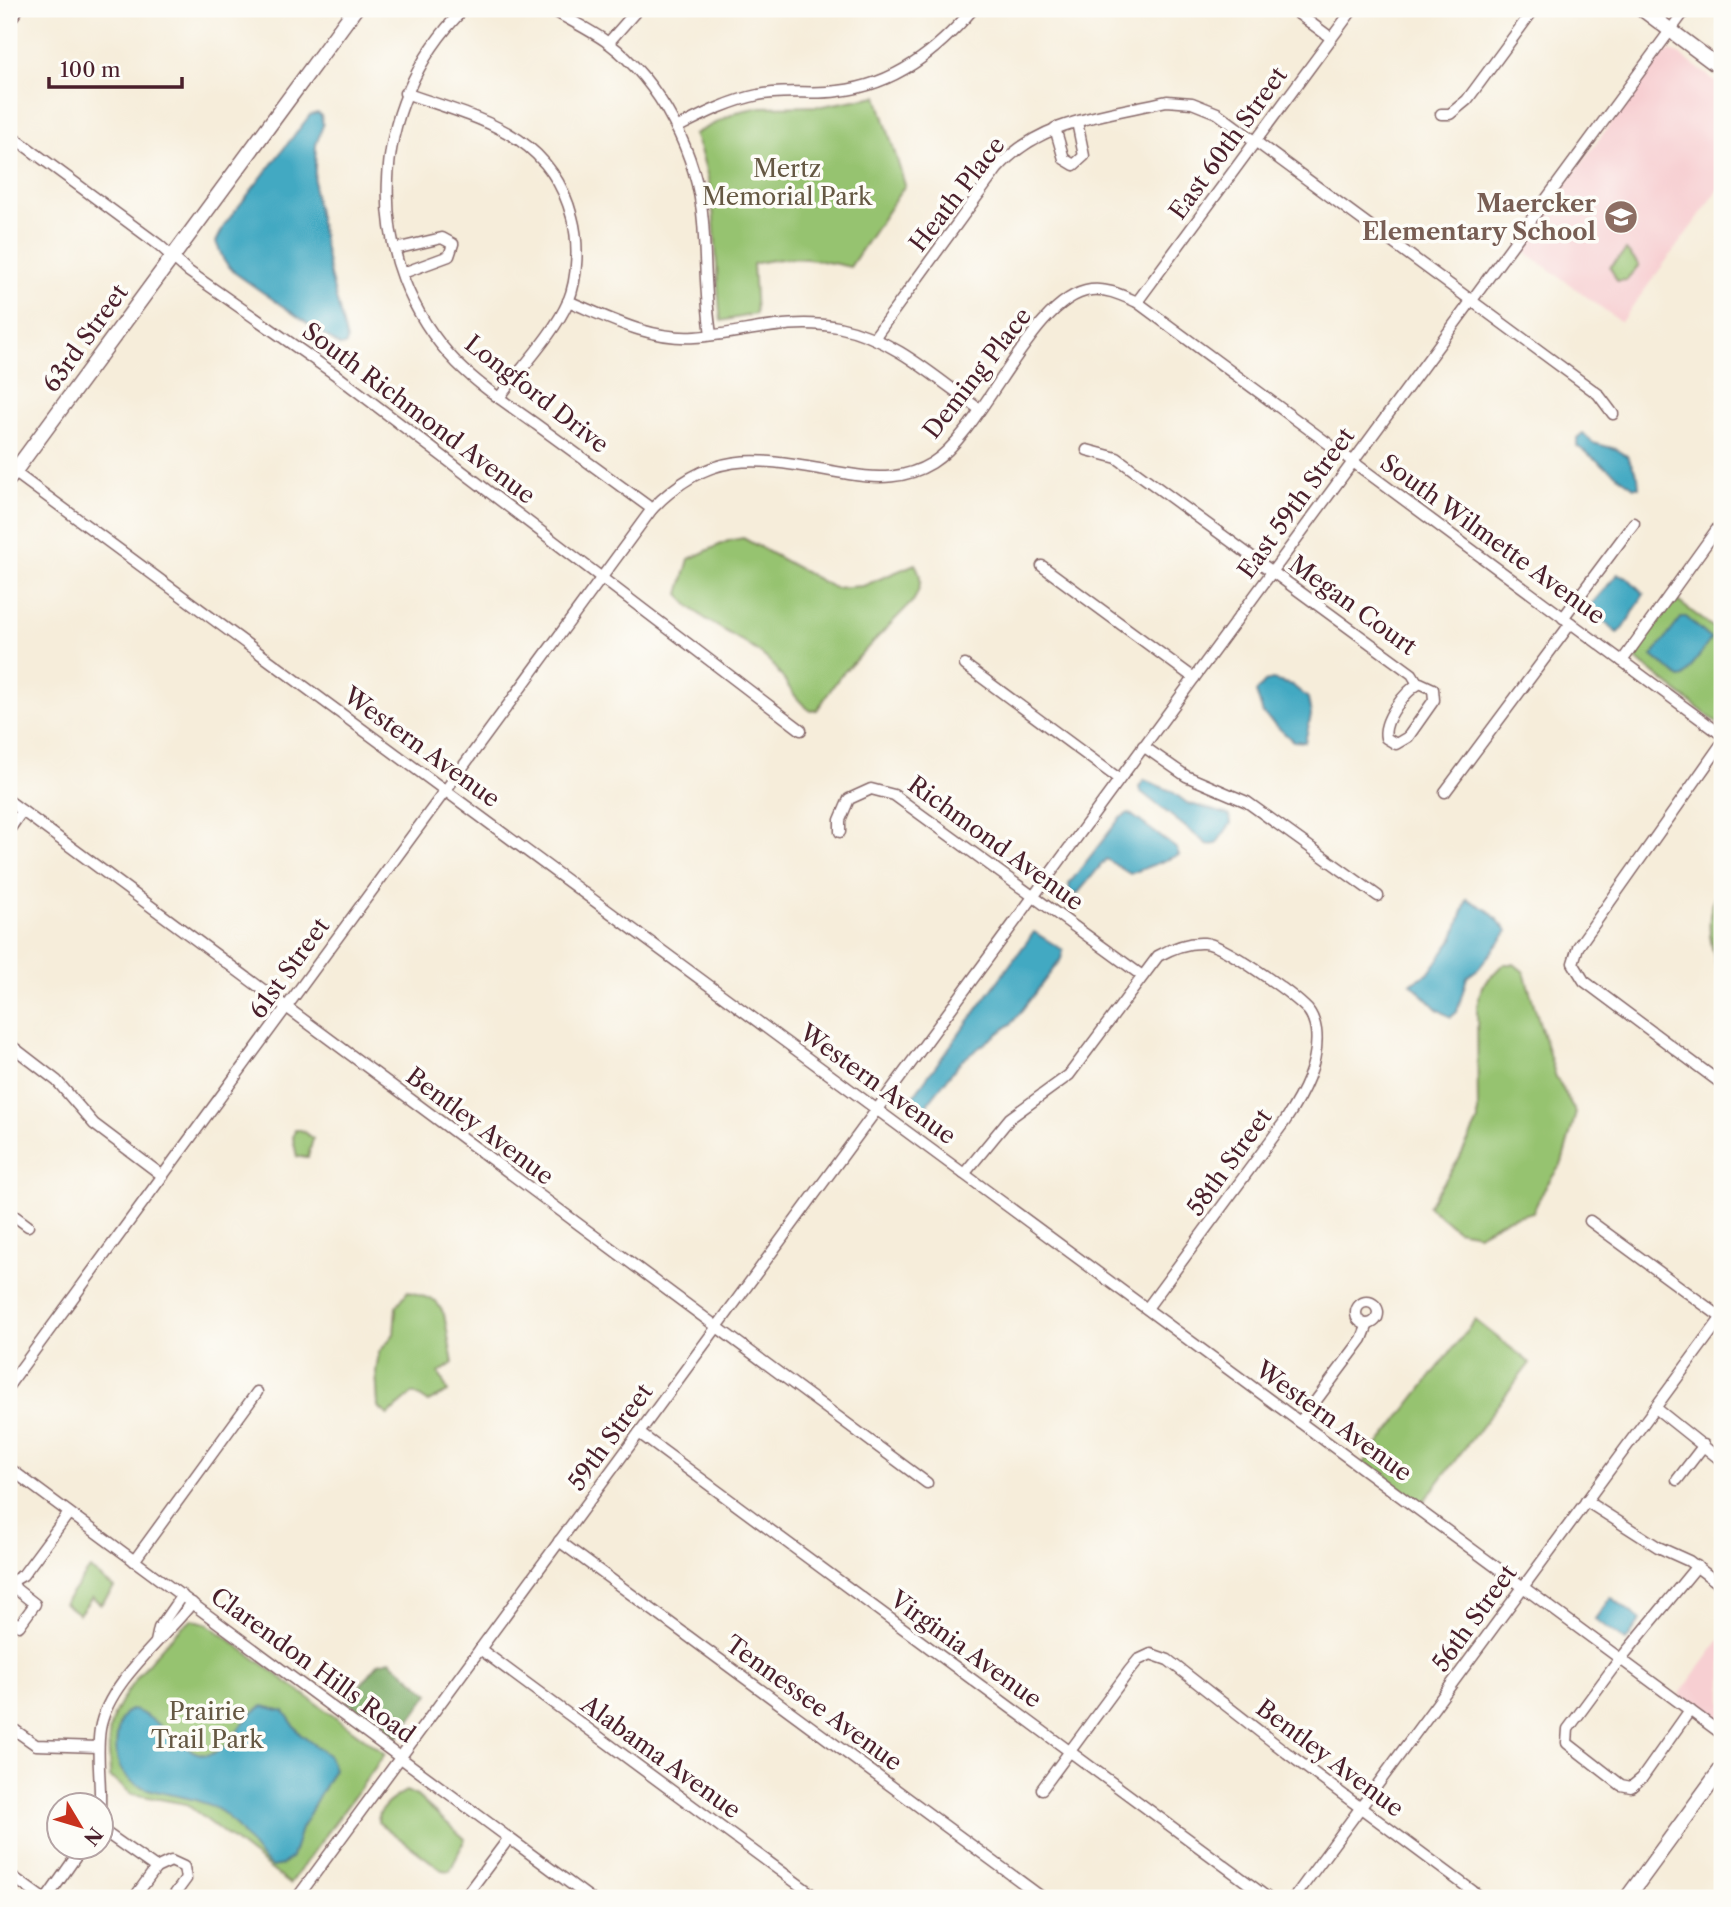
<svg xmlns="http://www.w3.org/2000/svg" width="1731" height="1907" viewBox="0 0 1731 1907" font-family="'Libre Caslon Text',serif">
<rect width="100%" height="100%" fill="#fdfcf7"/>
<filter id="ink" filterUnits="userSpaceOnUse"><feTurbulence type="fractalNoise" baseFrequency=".0143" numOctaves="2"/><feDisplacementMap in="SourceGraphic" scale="14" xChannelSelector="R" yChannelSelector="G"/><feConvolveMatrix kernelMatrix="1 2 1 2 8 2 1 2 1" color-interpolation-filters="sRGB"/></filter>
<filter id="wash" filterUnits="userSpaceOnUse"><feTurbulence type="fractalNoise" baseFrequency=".00686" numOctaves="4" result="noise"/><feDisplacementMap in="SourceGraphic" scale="28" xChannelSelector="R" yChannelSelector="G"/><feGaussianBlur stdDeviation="1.57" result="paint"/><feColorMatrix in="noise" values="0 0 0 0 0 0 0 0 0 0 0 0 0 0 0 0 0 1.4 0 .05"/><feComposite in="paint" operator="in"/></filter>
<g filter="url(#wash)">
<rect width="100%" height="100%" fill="#f6edda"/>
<g fill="#f7cfd2">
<polygon points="1669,51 1679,54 1722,86 1722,185 1621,322 1520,248 1658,58"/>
<polygon points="1722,1637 1722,1726 1679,1695"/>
</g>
<g fill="#96c370" stroke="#70714e" stroke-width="2">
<path d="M877,96L905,185L850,267C812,258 791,255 753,264L756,314L721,321C713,254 721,199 694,134L737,112L759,107L822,106Z"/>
<polygon points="1626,250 1639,265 1626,280 1617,281 1610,267"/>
<path d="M743,538L834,588L863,586L915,564C923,577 921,587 914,600L840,676L817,710L811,711C790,697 784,673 766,658C738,634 701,624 679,594L689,559L728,541Z"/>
<polygon points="1675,599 1722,634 1722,727 1636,659 1639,647"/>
<path d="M1722,883V985C1712,951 1700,916 1722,883Z"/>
<polygon points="1503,964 1514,964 1524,972 1556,1077 1576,1113 1562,1163 1544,1189 1533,1212 1506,1219 1478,1234 1457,1230 1428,1206 1459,1159 1478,1121 1477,1006 1482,986"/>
<polygon points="295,1130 301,1130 313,1139 308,1157 297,1157 293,1138"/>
<polygon points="408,1291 436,1301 444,1314 453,1363 439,1373 448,1392 428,1402 413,1393 388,1415 378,1407 376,1371 379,1352 394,1334 396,1307"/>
<polygon points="1475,1320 1530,1363 1420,1506 1364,1463"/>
<polygon points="90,1569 114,1588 101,1604 92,1597 79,1614 64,1603"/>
<path d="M192,1619L208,1624L385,1754L290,1884L186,1804L132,1794L110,1777C110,1761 107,1744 110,1728C117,1696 166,1638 192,1619Z"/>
<path d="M406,1791L417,1796L465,1839L450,1871L442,1870L378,1822C378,1807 394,1798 406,1791Z"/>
</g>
<polygon fill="#78a962" stroke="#616446" stroke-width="2" points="390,1660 429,1694 397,1738 347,1701 379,1663"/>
<g fill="#42a9c2" stroke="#466476" stroke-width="2">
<polygon points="317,113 321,115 323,125 316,145 314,191 330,275 347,340 346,345 340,346 235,273 224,261 216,242 225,224 310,115"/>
<polygon points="1583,433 1593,443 1616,449 1627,456 1638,476 1639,487 1634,487 1577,446 1577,438"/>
<polygon points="1618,574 1627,577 1644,594 1623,629 1617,633 1588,608"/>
<polygon points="1682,617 1686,617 1711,639 1684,677 1680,678 1652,656"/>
<polygon points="1272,680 1292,685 1308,698 1311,715 1305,742 1293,741 1263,714 1256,692 1265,682"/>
<polygon points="1144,780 1171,791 1187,803 1226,814 1230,816 1231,823 1216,844 1208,845 1140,791 1139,787"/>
<polygon points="1129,813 1177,849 1179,855 1130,874 1106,859 1078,893 1070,894 1069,884 1120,818"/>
<polygon points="1467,899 1489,911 1508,931 1479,968 1467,977 1457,1012 1451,1017 1437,1009 1411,983 1428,974 1454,937"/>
<polygon points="1034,932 1063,950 1061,959 1012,1023 960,1062 921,1112 912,1104 912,1098"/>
<polygon points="1611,1597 1641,1620 1626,1641 1595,1619"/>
<path d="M263,1706L284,1711L300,1734L329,1756L334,1769L301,1829L292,1857L282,1865L273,1867C257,1860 240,1825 222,1812C182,1784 108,1806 117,1737C118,1728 121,1714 130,1710C156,1711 186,1761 211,1754C234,1749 241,1715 263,1706Z"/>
</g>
</g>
<g filter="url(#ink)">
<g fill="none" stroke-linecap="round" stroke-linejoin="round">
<g stroke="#866768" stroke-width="13">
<g id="minor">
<path d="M464,9C367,105 360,263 457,363C481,387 509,405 537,425C575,453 614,481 652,509"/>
<path d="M551,9C569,20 589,29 607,42C661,82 698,155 703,222C706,260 705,297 711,334"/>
<polyline points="1292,9 1331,38"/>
<polyline points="9,22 18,9"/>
<polyline points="608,43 638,9"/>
<path d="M405,93C478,119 550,132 572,217C579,242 578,278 568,302C554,334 520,369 499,398"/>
<polyline points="1441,114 1450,114 1467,100 1534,9"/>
<path d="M678,127C704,114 729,101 758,95C784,89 812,95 838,91C895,85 937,51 973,9"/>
<polyline points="1055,128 1064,159 1074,165 1084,156 1077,122"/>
<polyline points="9,134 159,245 188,271 336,375 801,730"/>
<polyline points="395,249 442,238 453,244 449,256 403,273"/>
<path d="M568,301C609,318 650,340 695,337C744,334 788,317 838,327C893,338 935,377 979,409"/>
<polyline points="1137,302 1353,9"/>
<path d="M874,338L997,169C1039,120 1107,115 1167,101L1192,103L1217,113L1598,394L1613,414"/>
<polyline points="1087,450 1117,458 1412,674 1418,684"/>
<polyline points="10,469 1722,1734"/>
<polyline points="1042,566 1194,678"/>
<polyline points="1563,618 1634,523"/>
<polyline points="1622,661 1722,522"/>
<polyline points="965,665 1119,779"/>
<path d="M1420,683L1433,689L1434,700L1408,737L1396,744L1386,738C1382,721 1405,691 1420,683Z"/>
<polyline points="1722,743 1578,947 1573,963 1584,981 1722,1084"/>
<polyline points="1143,746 1186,776 1247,802 1378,896"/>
<polyline points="1445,792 1571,623"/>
<polyline points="9,801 927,1483"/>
<polyline points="9,830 22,811"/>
<polyline points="840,832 840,820 849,799 871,789 894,795 1141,975"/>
<polyline points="9,1044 57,1081 94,1124 163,1176"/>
<path d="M964,1174L1010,1118L1069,1075L1158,956C1172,948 1188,942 1204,943C1224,944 1294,995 1308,1010C1312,1015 1315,1024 1316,1030C1320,1062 1302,1095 1285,1121L1148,1307"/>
<polyline points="9,1212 28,1226"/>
<polyline points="1590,1221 1722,1318"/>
<circle cx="1367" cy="1313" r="11"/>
<path d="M9,1385L652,509C716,442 767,461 849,474C878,479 906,479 932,463C985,430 1032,297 1091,290C1108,288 1123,296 1137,302L1722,735"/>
<polyline points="1657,1409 1722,1461"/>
<polyline points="1300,1422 1362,1339 1368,1324"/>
<polyline points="639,1433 1268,1898"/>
<polyline points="9,1468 590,1898"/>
<polyline points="1677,1480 1704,1445"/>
<polyline points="1586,1501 1658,1547 1689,1561 1722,1586"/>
<polyline points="559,1541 1043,1898"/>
<polyline points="134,1561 257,1392"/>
<polyline points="9,1583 23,1575 69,1513"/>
<polyline points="9,1618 19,1626 35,1604 16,1589 13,1583"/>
<polyline points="156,1642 159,1628 182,1595"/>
<polyline points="480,1649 817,1898"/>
<polyline points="1690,1710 1642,1778 1631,1787 1621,1785 1567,1743 1568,1729 1613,1668 1697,1566"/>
<polyline points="9,1726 36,1745 98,1747"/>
<polyline points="1042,1789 1129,1671 1138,1660 1151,1654 1168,1660 1287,1753 1482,1898"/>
<path d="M100,1806C101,1780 96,1754 100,1729C108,1682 164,1639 192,1603"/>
<polyline points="102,1830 156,1868 171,1861 184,1867 186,1879 172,1898"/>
<polyline points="9,1874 42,1898"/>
<polyline points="47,1898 82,1848"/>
<polyline points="134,1898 156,1868"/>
<polyline points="297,1898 1686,9"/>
<polyline points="464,1898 509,1838"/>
<polyline points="1294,1898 1722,1317"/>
</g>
</g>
<g stroke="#866768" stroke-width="17">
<g id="major">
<polyline points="1642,9 1722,69"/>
<polyline points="9,479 355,9"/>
<polyline points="1627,1898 1722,1768"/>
</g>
</g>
<use href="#minor" stroke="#fff" stroke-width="10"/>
<use href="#major" stroke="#fff" stroke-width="14"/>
</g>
</g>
<defs>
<g id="school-disc" transform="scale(1.75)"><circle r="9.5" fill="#8d6e63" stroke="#fdfcf7"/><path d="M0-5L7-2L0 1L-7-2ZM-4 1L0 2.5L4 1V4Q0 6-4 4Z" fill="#fff"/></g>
</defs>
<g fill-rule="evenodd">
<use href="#school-disc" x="1621" y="217"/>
</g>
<g text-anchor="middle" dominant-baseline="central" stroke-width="7" stroke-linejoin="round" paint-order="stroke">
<g font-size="24" fill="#4a1f2b" stroke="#fdfcf7">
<text transform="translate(1228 143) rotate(-54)">East 60th Street</text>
<text transform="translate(957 194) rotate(-52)">Heath Place</text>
<text transform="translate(85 338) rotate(-54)">63rd Street</text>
<text transform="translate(977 373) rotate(-52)">Deming Place</text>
<text transform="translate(537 394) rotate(38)">Longford Drive</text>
<text transform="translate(419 413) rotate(37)">South Richmond Avenue</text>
<text transform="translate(1296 503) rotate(-54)">East 59th Street</text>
<text transform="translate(1493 539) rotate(36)">South Wilmette Avenue</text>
<text transform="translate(1353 605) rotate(36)">Megan Court</text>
<text transform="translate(422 747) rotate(36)">Western Avenue</text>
<text transform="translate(996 843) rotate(36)">Richmond Avenue</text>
<text transform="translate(289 968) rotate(-54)">61st Street</text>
<text transform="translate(878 1084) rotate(36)">Western Avenue</text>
<text transform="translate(480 1126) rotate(37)">Bentley Avenue</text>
<text transform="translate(1229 1162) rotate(-54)">58th Street</text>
<text transform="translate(1334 1421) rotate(36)">Western Avenue</text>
<text transform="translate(610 1437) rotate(-54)">59th Street</text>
<text transform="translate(1474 1618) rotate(-54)">56th Street</text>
<text transform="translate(966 1649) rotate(36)">Virginia Avenue</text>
<text transform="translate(313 1665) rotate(36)">Clarendon Hills Road</text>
<text transform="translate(814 1703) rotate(36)">Tennessee Avenue</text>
<text transform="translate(661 1757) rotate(36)">Alabama Avenue</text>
<text transform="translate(1330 1758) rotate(37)">Bentley Avenue</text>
</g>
<g font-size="24" fill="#655843" stroke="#fdfcf7">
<text x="787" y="168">Mertz<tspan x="787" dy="28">Memorial Park</tspan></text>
<text x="207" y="1711">Prairie<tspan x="207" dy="28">Trail Park</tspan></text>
</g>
<g font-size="24" font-weight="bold" fill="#785e54" stroke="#fdfcf7" text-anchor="end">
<text x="1596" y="203">Maercker<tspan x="1596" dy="28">Elementary School</tspan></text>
</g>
</g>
<rect width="1731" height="1907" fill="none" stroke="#fdfcf7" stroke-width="35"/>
<g transform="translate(80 1826) rotate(128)"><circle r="33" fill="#fdfcf7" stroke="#b5a4a5" stroke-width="2"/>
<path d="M0-5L12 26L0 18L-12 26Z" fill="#c8321e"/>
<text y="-10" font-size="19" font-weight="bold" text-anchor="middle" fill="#4a1f2b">N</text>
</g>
<path d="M49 77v10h133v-10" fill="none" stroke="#4a1f2b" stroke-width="3.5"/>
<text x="60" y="77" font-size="21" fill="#4a1f2b" stroke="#fdfcf7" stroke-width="5" paint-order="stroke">100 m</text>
</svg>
